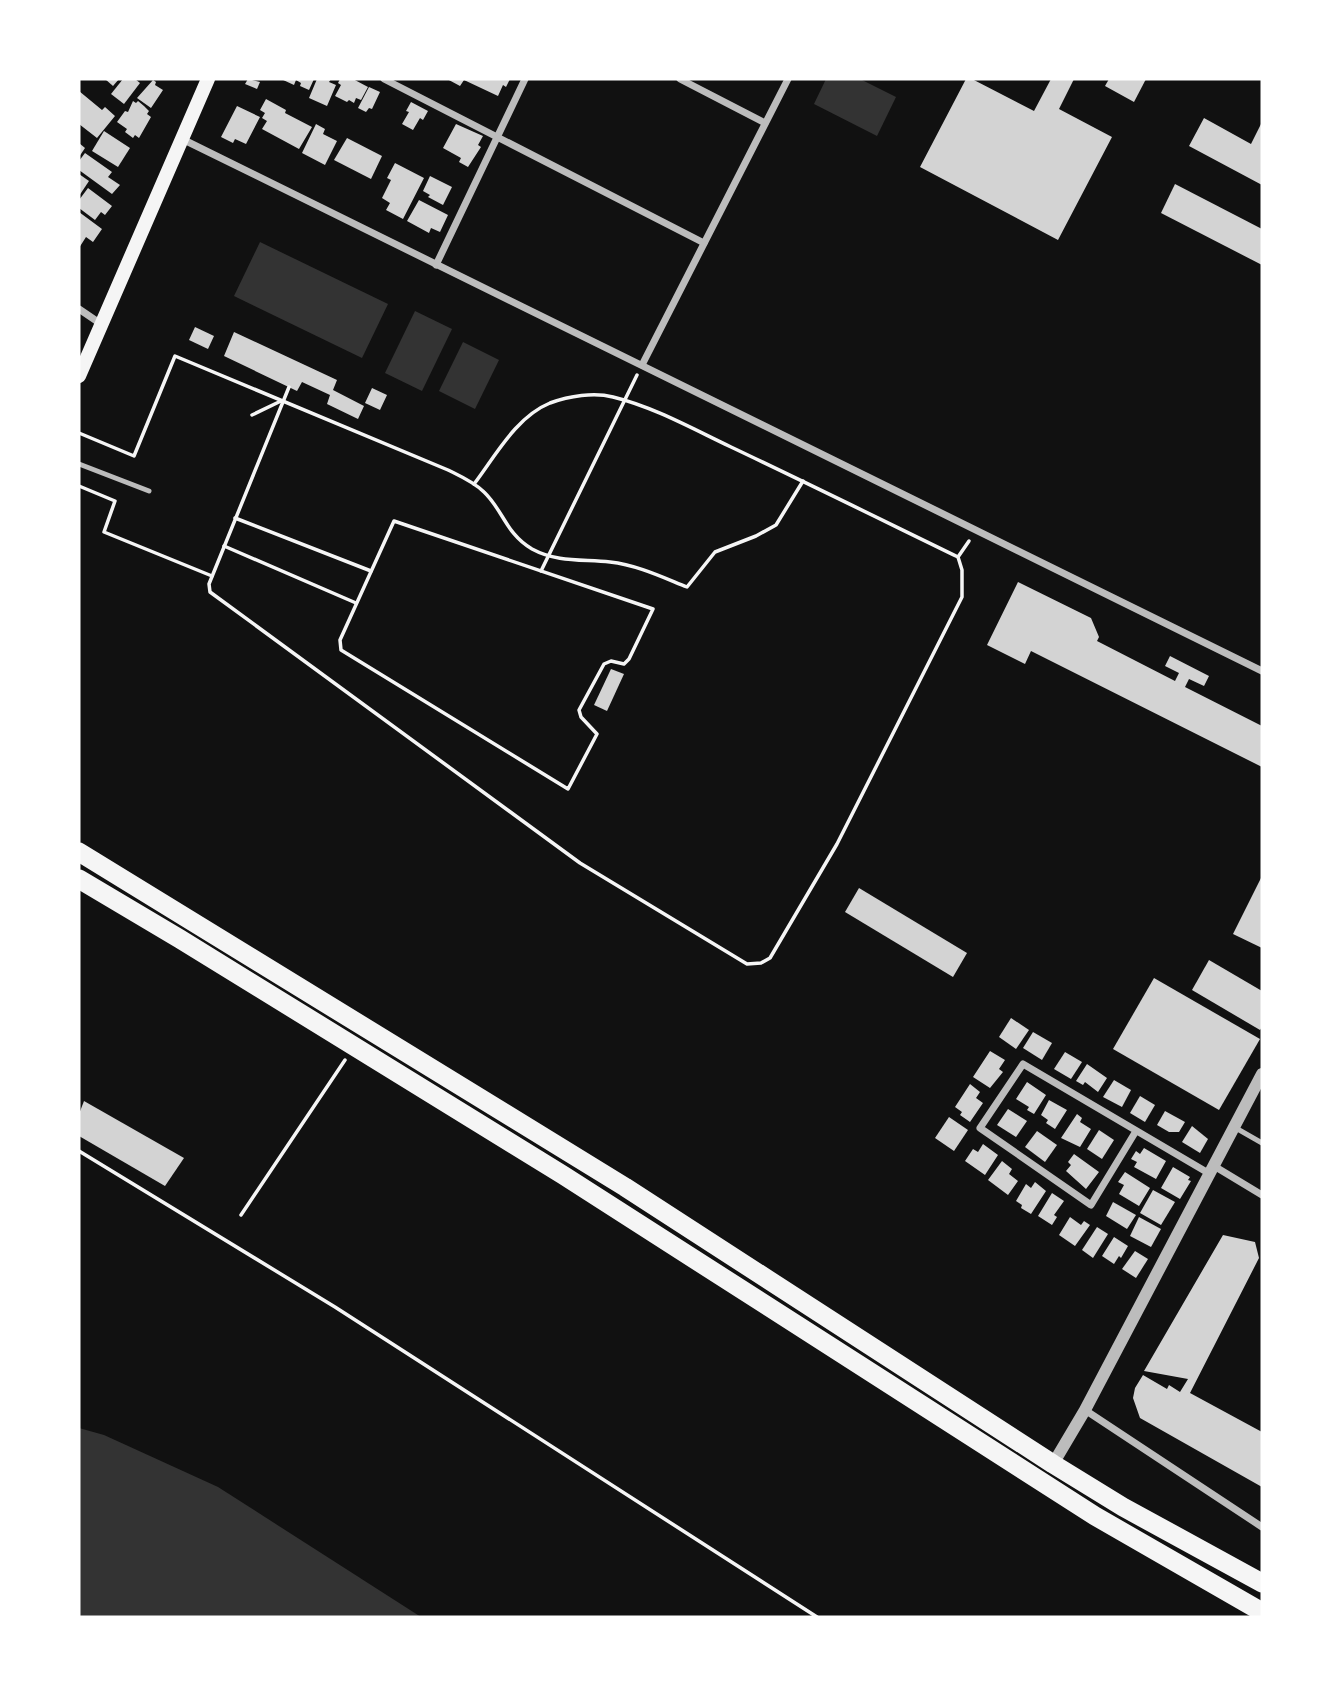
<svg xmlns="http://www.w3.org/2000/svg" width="1341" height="1696" viewBox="0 0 1341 1696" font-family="Spectral,serif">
<rect width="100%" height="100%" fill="#111"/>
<g fill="#333">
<polygon points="826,79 860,79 896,97 877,136 814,104"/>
<polygon points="260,242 388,304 362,358 234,296"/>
<polygon points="415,311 452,329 422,391 385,373"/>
<polygon points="463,342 499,360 475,409 439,391"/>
<polygon points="79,1428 104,1435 218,1487 421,1617 79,1617"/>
</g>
<g fill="#d3d3d3">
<polygon points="105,79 119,79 113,86"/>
<polygon points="123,79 135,79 140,83 124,104 111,94"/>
<polygon points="248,79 260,82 257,89 245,84"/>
<polygon points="281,79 314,79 309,90 300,86 301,83 296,80 294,85"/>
<polygon points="317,79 331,79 329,82 336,85 327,106 309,98"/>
<polygon points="340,79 353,79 368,87 361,100 356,98 354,103 349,100 347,102 335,96 341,85 338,83"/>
<polygon points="447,79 510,79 506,87 503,85 498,96 464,80 460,86"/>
<polygon points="966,79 972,79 1034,111 1051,79 1074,79 1059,109 1112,137 1058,240 920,167"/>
<polygon points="1109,79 1146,79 1134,102 1105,86"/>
<polygon points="153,80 156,82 155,85 163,90 151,108 137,98"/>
<polygon points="369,87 380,92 372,109 369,108 366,112 358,108"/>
<polygon points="79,91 102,110 105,107 115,116 97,138 79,124"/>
<polygon points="266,99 286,110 285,113 312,127 299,149 262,129 267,121 262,118 265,113 260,110"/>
<polygon points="133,101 136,103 138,101 144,106 149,111 147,114 151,117 139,138 135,135 133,138 125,132 127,129 117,122 125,111 128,112"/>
<polygon points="411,102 428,111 423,120 420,118 413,130 402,124 409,112 406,111"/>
<polygon points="237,106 260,117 246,144 235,139 233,143 221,137"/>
<polygon points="1204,118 1251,144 1262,122 1262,185 1189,146"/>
<polygon points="316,124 325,129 323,134 337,141 325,165 302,153"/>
<polygon points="456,124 483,136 478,145 481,147 468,167 459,162 461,158 443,148"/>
<polygon points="104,131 130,148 118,167 92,151"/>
<polygon points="347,138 382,156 371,179 334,160"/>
<polygon points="79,143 85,148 79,157"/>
<polygon points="85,153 112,172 108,177 120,185 112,194 79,170 79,161"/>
<polygon points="395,163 424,178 403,219 386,210 390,203 382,198 391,180 387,178"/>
<polygon points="79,174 89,181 79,196"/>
<polygon points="430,176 452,187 443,205 428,197 430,195 423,191"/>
<polygon points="1175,184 1262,229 1262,265 1161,213"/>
<polygon points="88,188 112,206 105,215 101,212 95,220 79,208 79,200"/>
<polygon points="419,200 448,215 440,232 431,228 429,233 407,221"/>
<polygon points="79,212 102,229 93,242 86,237 79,248"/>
<polygon points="195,327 214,336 208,349 189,340"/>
<polygon points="234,332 337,380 333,390 364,406 358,419 327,404 330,395 302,382 297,391 224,356"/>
<polygon points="372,388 387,395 380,410 365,403"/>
<polygon points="1018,582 1091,618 1099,637 1097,641 1175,681 1179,673 1165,666 1170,656 1209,676 1204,686 1189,679 1185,687 1262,726 1262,767 1031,651 1025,664 987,645"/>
<polygon points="611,669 624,674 607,711 594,705"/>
<polygon points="1262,876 1262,948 1233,934"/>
<polygon points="859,888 967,953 953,977 845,912"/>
<polygon points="1209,960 1262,991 1262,1027 1260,1030 1192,990"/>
<polygon points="1154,978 1260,1039 1219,1110 1113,1049"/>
<polygon points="1011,1018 1029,1030 1016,1049 999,1037"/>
<polygon points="1033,1032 1052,1043 1042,1060 1023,1048"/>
<polygon points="990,1051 1005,1060 999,1069 1003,1072 990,1088 973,1077"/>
<polygon points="1065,1052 1082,1062 1071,1079 1054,1069"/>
<polygon points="1087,1064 1107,1078 1098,1092 1085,1082 1083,1085 1076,1081"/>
<polygon points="1114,1080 1131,1090 1122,1107 1103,1097"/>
<polygon points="1027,1082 1046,1095 1034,1114 1027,1110 1029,1107 1016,1099"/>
<polygon points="970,1084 980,1092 976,1098 983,1103 970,1122 960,1115 962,1112 955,1107"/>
<polygon points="1140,1096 1155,1105 1145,1122 1130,1113"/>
<polygon points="1049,1100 1067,1110 1055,1129 1046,1123 1048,1120 1041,1115"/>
<polygon points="84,1101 184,1158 165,1186 79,1136 79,1114"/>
<polygon points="1008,1109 1027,1121 1016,1137 997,1125"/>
<polygon points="1165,1111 1185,1122 1179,1132 1169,1132 1157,1125"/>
<polygon points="1077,1114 1082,1118 1080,1122 1091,1129 1080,1147 1061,1138"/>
<polygon points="949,1117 968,1130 954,1151 935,1138"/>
<polygon points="1192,1126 1208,1139 1200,1153 1182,1142"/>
<polygon points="1099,1130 1114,1140 1102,1159 1087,1149"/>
<polygon points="1037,1131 1057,1145 1045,1162 1025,1147"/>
<polygon points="983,1144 998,1155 985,1175 965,1161 973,1149 978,1152"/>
<polygon points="1144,1148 1166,1161 1156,1179 1134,1167 1137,1162 1131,1159 1136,1151 1140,1154"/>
<polygon points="1074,1154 1099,1172 1086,1189 1066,1171 1071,1165 1068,1162"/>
<polygon points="1002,1161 1012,1169 1009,1174 1018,1181 1008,1195 988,1180"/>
<polygon points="1173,1167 1190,1177 1188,1180 1191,1181 1180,1199 1161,1188"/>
<polygon points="1125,1172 1150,1188 1139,1206 1119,1194 1124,1185 1118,1182"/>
<polygon points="1035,1182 1046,1191 1031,1214 1021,1208 1022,1205 1016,1201 1026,1184 1031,1188"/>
<polygon points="1153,1190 1175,1202 1161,1225 1140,1213"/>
<polygon points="1052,1193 1064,1201 1054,1215 1057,1217 1052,1225 1038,1216"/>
<polygon points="1113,1202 1136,1215 1127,1229 1106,1216"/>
<polygon points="1070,1217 1081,1225 1084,1221 1090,1225 1075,1246 1059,1235"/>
<polygon points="1139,1217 1161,1229 1151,1247 1130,1236"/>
<polygon points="1097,1227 1108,1234 1093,1258 1082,1250"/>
<polygon points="1223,1235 1255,1242 1259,1258 1190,1393 1262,1432 1262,1487 1140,1418 1133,1398 1135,1388 1143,1375 1167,1389 1169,1385 1180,1392 1188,1379 1144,1371"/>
<polygon points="1114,1237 1128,1246 1121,1258 1119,1256 1114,1264 1102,1256"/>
<polygon points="1135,1251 1148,1259 1136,1278 1122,1269"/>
</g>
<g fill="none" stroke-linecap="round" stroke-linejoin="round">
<g stroke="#f5f5f5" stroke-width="3.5">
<path d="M289,387L209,584L210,592L580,863L747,964L761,963L770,958L837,844L962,597V570L958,557C882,520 807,483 731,447C693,429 654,407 613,397C594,392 569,396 550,403C516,417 496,455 474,484"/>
<polyline points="252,415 281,401"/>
<path d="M79,433L134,456L175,356L448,470C460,476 474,482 484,492C503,510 506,534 532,549C558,563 583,559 610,562C637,565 662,577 687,587L715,552L756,536L776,525L803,481"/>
<polyline points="79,486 115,501 104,532 212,576"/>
<polyline points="235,518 371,571"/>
<polygon points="394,521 653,609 629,659 624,664 611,661 604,664 579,710 581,717 597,734 568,789 341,650 340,640"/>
<polyline points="224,546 356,603"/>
<polyline points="958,557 969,541"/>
<polyline points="541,571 637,375"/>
<polyline points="79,1151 335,1307 817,1617"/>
<polyline points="241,1215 345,1060"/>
</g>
<g stroke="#bcbcbc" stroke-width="5">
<polyline points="79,464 149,491"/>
<polyline points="1234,1127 1262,1143"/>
</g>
<g stroke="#bcbcbc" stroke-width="7">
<polyline points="384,79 704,243"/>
<polyline points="680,79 765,123"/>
<polyline points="182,139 1262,671"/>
<polyline points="436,265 525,79"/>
<polyline points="79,309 101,324"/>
<polyline points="642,365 788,79"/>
<polyline points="1136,1131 1091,1205 980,1128 1023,1064 1210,1174"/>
<polyline points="1214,1166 1262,1195"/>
<polyline points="1085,1410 1262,1527"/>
</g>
<polyline stroke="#bcbcbc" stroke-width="12" points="1053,1464 1085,1410 1262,1074"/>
<polyline stroke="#f5f5f5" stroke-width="14" points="79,376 208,79"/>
<g stroke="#f5f5f5" stroke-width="19">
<polyline points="79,852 625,1187 1053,1464 1123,1507 1262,1583"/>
<polyline points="79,879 180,939 563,1175 1095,1516 1262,1612"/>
</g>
</g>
<rect width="1341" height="1696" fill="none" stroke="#ffffff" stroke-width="161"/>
</svg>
